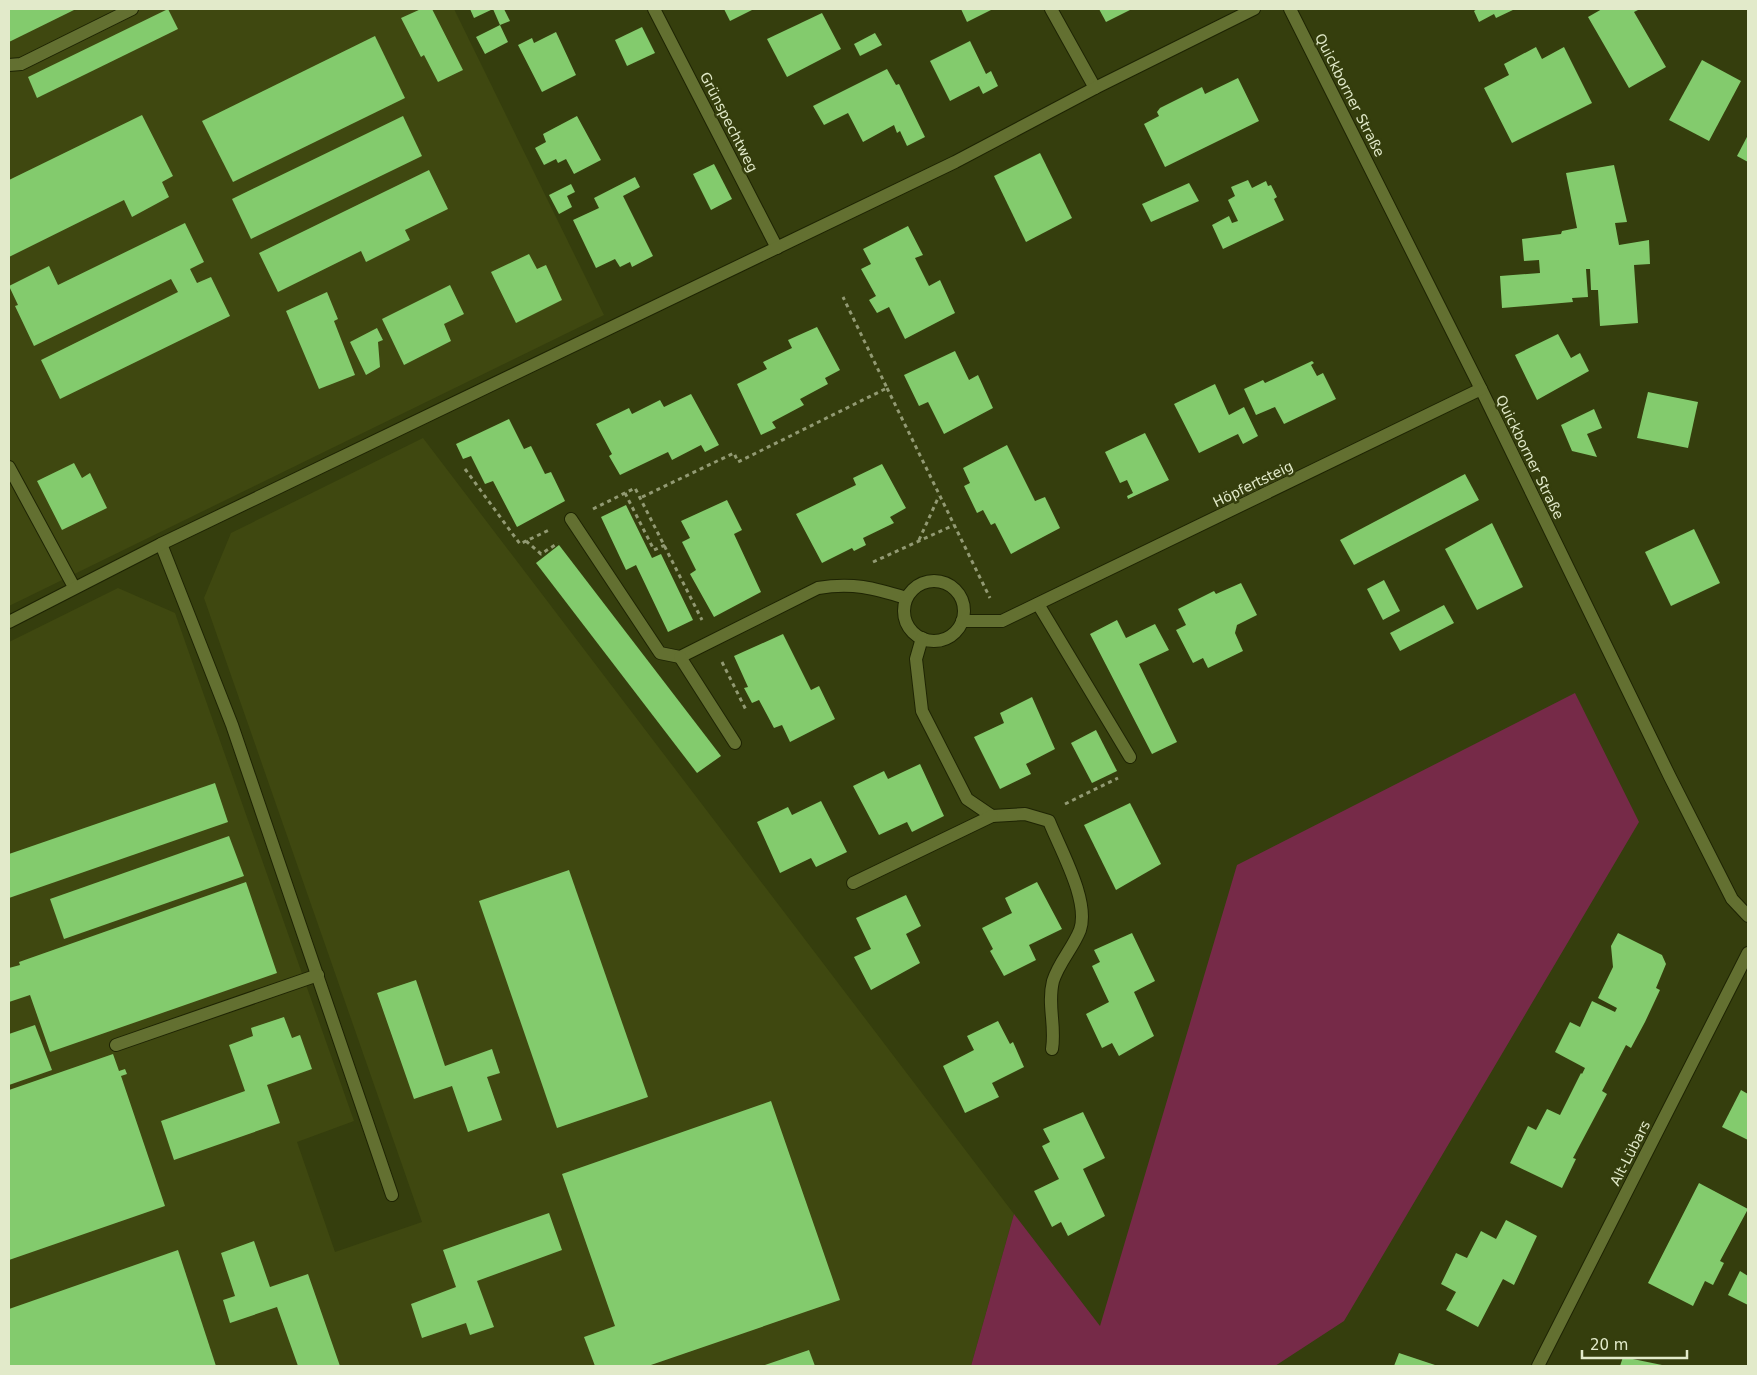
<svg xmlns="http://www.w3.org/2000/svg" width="1757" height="1375" viewBox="0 0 1757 1375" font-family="'DejaVu Sans',sans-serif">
<rect width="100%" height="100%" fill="#353e0d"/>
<g fill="#3f4810">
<polygon points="9,9 454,9 604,315 9,606"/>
<polygon points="423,438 1014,1214 971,1366 9,1366 9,642 118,588 175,613 354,1121 297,1142 335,1252 422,1222 204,598 231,533"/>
</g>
<polygon fill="#762a48" points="1575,693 1639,822 1344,1321 1275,1366 971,1366 1014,1214 1100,1326 1237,865"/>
<g fill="#83cb6d">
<polygon points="9,9 76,9 9,42"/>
<polygon points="168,9 178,29 37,98 28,77"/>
<polygon points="421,9 432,9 463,70 438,82 424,55 421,57 401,18"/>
<polygon points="470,9 504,9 510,21 500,25 508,42 485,54 476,37 500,25 493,9 474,18"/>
<polygon points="724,9 754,9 730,21"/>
<polygon points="961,9 993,9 967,22"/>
<polygon points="1099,9 1132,9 1106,22"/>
<polygon points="1477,9 1515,9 1496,18 1494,14 1479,22 1474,11"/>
<polygon points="1602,9 1640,9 1634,12 1666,67 1629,88 1588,17"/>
<polygon points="822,13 841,49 787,77 767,39"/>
<polygon points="642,27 655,53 627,66 615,40"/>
<polygon points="556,32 576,75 542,92 518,45 532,38 534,43"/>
<polygon points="875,33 882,45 860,56 854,44"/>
<polygon points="375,36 405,98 233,182 202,121"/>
<polygon points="970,41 986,74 991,71 998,86 983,94 979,86 950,101 930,61"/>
<polygon points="1536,47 1542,59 1564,47 1592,103 1512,143 1484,88 1509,75 1504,64"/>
<polygon points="1702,60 1741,81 1709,141 1669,120"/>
<polygon points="887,69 896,85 899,84 925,137 907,146 900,131 897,133 894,125 863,142 848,113 824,125 813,106"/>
<polygon points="1238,78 1259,121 1165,167 1144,124 1159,116 1157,112 1160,108 1202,87 1205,94"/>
<polygon points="142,115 173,176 162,182 169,197 132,217 124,200 9,257 9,180"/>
<polygon points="403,116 422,156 251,239 232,199"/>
<polygon points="577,116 601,160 574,174 566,159 558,163 556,159 544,165 535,148 546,142 543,134"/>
<polygon points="1748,135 1748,162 1737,156"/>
<polygon points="1040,153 1072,218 1026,242 994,176"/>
<polygon points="714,164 732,199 711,210 693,174"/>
<polygon points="1614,165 1627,222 1615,223 1619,245 1649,240 1650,264 1634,265 1638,323 1600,326 1598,290 1591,290 1590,269 1586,269 1588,297 1572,298 1573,302 1502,308 1500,276 1540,273 1539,260 1524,261 1522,239 1561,234 1562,231 1577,228 1566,173"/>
<polygon points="429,170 448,209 405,230 410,240 366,262 361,251 278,292 259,253"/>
<polygon points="635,177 640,187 623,196 653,256 632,267 630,262 620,267 615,259 596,268 573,220 599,208 594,198"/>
<polygon points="1248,180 1252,188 1266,181 1268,186 1271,185 1277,197 1274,199 1284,220 1223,249 1212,225 1229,216 1232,223 1238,221 1228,200 1235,196 1231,187"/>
<polygon points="1189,183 1199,201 1151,222 1142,204"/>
<polygon points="571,184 575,192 567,196 572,207 559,214 549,195"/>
<polygon points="185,223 204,262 190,269 197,283 211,277 230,316 60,399 41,360 178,292 171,279 34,346 15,306 18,305 9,286 49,266 58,285"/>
<polygon points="908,226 923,255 915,258 929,286 940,280 955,313 905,339 889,307 877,313 869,300 876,296 861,269 871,264 863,249"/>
<polygon points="529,254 537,269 546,265 562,300 516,323 491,272"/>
<polygon points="450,285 464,314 444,324 451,341 404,365 382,319"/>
<polygon points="327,292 338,319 334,321 355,375 319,389 286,311"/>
<polygon points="817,327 840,370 825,378 828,384 800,399 804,405 772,422 776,428 761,435 737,384 767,369 763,362 792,348 788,340"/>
<polygon points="377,328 383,340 378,342 380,367 366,375 350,342"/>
<polygon points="1558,334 1571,358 1580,353 1589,371 1537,400 1515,355"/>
<polygon points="955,351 969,380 978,375 993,408 944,434 928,402 919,406 904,375"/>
<polygon points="1312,361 1314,363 1311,365 1317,376 1323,373 1336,399 1284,424 1275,407 1256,415 1244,389 1263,380 1265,383"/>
<polygon points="1215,384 1229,415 1244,407 1258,436 1243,444 1238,434 1199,453 1174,404"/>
<polygon points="1648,392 1698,402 1688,448 1637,438"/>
<polygon points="691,394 719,445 705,452 701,445 672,460 668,452 620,475 609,456 612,454 596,424 629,408 632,414 660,400 664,407"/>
<polygon points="1594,409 1602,428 1587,434 1597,457 1572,451 1561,425"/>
<polygon points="509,419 524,449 531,446 545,474 551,472 565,501 517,527 493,481 485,484 471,456 463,459 456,444"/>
<polygon points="1145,433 1169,480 1128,499 1127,496 1133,493 1127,480 1120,483 1105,452"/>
<polygon points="1007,445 1035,501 1045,497 1060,528 1011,554 995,523 991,525 983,510 977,513 964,486 970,483 963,468"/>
<polygon points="74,463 82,478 90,473 107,508 62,530 37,481"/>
<polygon points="882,464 906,508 890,517 894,523 863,538 866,545 854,551 852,548 822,563 796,514 856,485 853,478"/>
<polygon points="1465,474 1479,500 1354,565 1340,540"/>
<polygon points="727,500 742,530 734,534 761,592 714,617 690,574 696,570 682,542 690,538 681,521"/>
<polygon points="626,505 652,558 661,554 693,620 668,632 636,565 626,570 601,517"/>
<polygon points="1492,523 1523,587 1477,610 1445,549"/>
<polygon points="1694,529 1720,583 1671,606 1645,552"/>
<polygon points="559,545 721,756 697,773 536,563"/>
<polygon points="1384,580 1400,611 1383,620 1367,589"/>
<polygon points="1241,583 1257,615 1237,625 1235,633 1243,651 1208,668 1203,658 1193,663 1176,630 1186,625 1178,609 1214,591 1216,594"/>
<polygon points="1444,605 1454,623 1400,651 1390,633"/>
<polygon points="1117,620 1126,638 1155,624 1169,650 1139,664 1177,742 1152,754 1090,634"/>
<polygon points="783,634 811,690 819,686 835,719 790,742 782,725 774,728 759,700 752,703 744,688 748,687 734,656"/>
<polygon points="1032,697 1055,749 1026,764 1031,774 1000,789 974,737 1004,723 1000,713"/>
<polygon points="1096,730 1117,771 1092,783 1071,743"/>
<polygon points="920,764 944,816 912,832 907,822 879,835 853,786 884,771 888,779"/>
<polygon points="215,783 228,822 9,898 9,854"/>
<polygon points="821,801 847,852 816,867 811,858 780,873 757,822 788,807 792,815"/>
<polygon points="1130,803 1161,864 1116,890 1084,825"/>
<polygon points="229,836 244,876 64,939 50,899"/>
<polygon points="569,870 648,1097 557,1128 479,901"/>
<polygon points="246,882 277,973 50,1052 30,995 9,1002 9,968 20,965 19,962"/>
<polygon points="1037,882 1062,929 1029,945 1036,960 1004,976 990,951 993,949 982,928 1012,913 1005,898"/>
<polygon points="906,895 921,926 906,934 920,963 871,990 854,957 871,949 856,918"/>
<polygon points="1132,933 1155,981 1134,992 1154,1036 1119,1056 1112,1043 1102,1048 1086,1014 1109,1002 1092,966 1100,962 1094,950"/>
<polygon points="1618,933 1662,955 1666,964 1656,988 1660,990 1645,1022 1631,1048 1626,1045 1602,1091 1607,1094 1573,1158 1576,1159 1562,1188 1510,1163 1528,1126 1536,1130 1547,1109 1560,1115 1581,1073 1582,1074 1585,1068 1555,1052 1570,1022 1580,1027 1592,1001 1615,1012 1617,1008 1598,998 1613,967 1611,946"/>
<polygon points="416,980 445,1066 492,1049 500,1073 487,1077 502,1120 468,1132 452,1086 414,1099 377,993"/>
<polygon points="284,1017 292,1038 300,1035 312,1069 267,1085 280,1123 174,1160 161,1121 245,1091 229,1045 253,1036 251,1028"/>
<polygon points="998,1021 1010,1044 1013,1042 1024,1067 992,1083 999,1097 965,1113 943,1066 974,1050 967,1036"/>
<polygon points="35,1025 52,1070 9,1085 9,1034"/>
<polygon points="113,1054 119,1071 125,1069 127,1074 121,1076 165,1206 9,1260 9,1090"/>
<polygon points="1741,1090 1748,1094 1748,1140 1722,1127"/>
<polygon points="771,1101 840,1300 648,1366 595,1366 584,1337 615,1326 562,1174"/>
<polygon points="1083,1112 1105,1158 1083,1169 1105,1216 1068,1236 1061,1222 1052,1227 1034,1191 1059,1179 1042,1146 1050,1142 1043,1129"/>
<polygon points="1699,1183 1748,1209 1720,1261 1724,1263 1713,1285 1705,1281 1693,1306 1648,1283"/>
<polygon points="549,1213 562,1250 477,1281 494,1327 470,1335 466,1323 422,1338 411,1304 456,1287 443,1250"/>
<polygon points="1506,1220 1537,1236 1514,1285 1503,1279 1478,1327 1446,1310 1456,1292 1441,1284 1456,1253 1467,1258 1481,1231 1496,1239"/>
<polygon points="254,1241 270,1287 308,1274 340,1366 298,1366 277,1307 230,1323 223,1300 235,1296 221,1253"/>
<polygon points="178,1250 216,1366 9,1366 9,1309"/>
<polygon points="1740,1271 1748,1276 1748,1305 1728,1295"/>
<polygon points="809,1350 815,1366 762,1366"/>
<polygon points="1399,1353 1438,1366 1394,1366"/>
<polygon points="1623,1357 1662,1365 1662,1366 1620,1366"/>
</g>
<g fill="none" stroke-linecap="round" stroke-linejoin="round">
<g stroke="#1e2403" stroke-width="14">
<g id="minor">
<polyline points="654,9 777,248"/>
<polyline points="1051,9 1095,88"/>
<polyline points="1290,9 1481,389 1670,777 1732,899 1748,916"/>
<polyline points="9,65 21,64 132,9"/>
<polyline points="9,467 74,587"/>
<path d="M571,519L660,653L680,657L818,588C852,582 874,588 906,598"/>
<polyline points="161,544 232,725 392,1195"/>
<circle cx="934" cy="611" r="30"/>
<polyline points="1038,604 1130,757"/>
<polyline points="962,621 1002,621 1481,389"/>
<polyline points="9,622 161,544 955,162 1095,88 1254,9"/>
<path d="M922,638L916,659L922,711L967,799L992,816L1025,814L1049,821C1060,849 1090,901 1080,930C1073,948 1059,962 1053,981C1047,1005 1056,1025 1052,1049"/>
<polyline points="680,657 735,743"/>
<polyline points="853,883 992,816"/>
<polyline points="116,1045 318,975"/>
<polyline points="1538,1366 1748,953"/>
</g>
</g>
<g stroke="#929a73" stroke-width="3" stroke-dasharray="4 4" stroke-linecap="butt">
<polyline points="887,388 990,598"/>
<polyline points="465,469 520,544 549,530"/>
<polyline points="625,493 654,550 665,545"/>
<polyline points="642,497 734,453 738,462 887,388 843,297"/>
<polyline points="593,509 635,488 702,620"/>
<polyline points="919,540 939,496"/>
<polyline points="526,541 541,554 558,543"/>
<polyline points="873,562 954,525"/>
<polyline points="722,662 747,712"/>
<polyline points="1065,804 1118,778"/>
</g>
<use href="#minor" stroke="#637031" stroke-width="12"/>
</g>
<g text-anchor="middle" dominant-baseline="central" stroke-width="5" stroke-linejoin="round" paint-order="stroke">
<g font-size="14" fill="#e2eaca" stroke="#353e0d">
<text transform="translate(1350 95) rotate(63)">Quickborner Straße</text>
<text transform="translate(729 122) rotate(63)">Grünspechtweg</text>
<text transform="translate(1530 457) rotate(64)">Quickborner Straße</text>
<text transform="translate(1253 484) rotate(-26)">Höpfertsteig</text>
<text transform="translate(1630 1153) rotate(-63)">Alt-Lübars</text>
</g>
</g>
<rect width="1757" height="1375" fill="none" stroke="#e2eaca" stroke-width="20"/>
<path d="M1582 1350v8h105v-8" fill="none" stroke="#e2eaca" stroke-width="2.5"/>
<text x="1590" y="1350" font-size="15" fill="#e2eaca" stroke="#353e0d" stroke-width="4" paint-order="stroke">20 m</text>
</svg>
